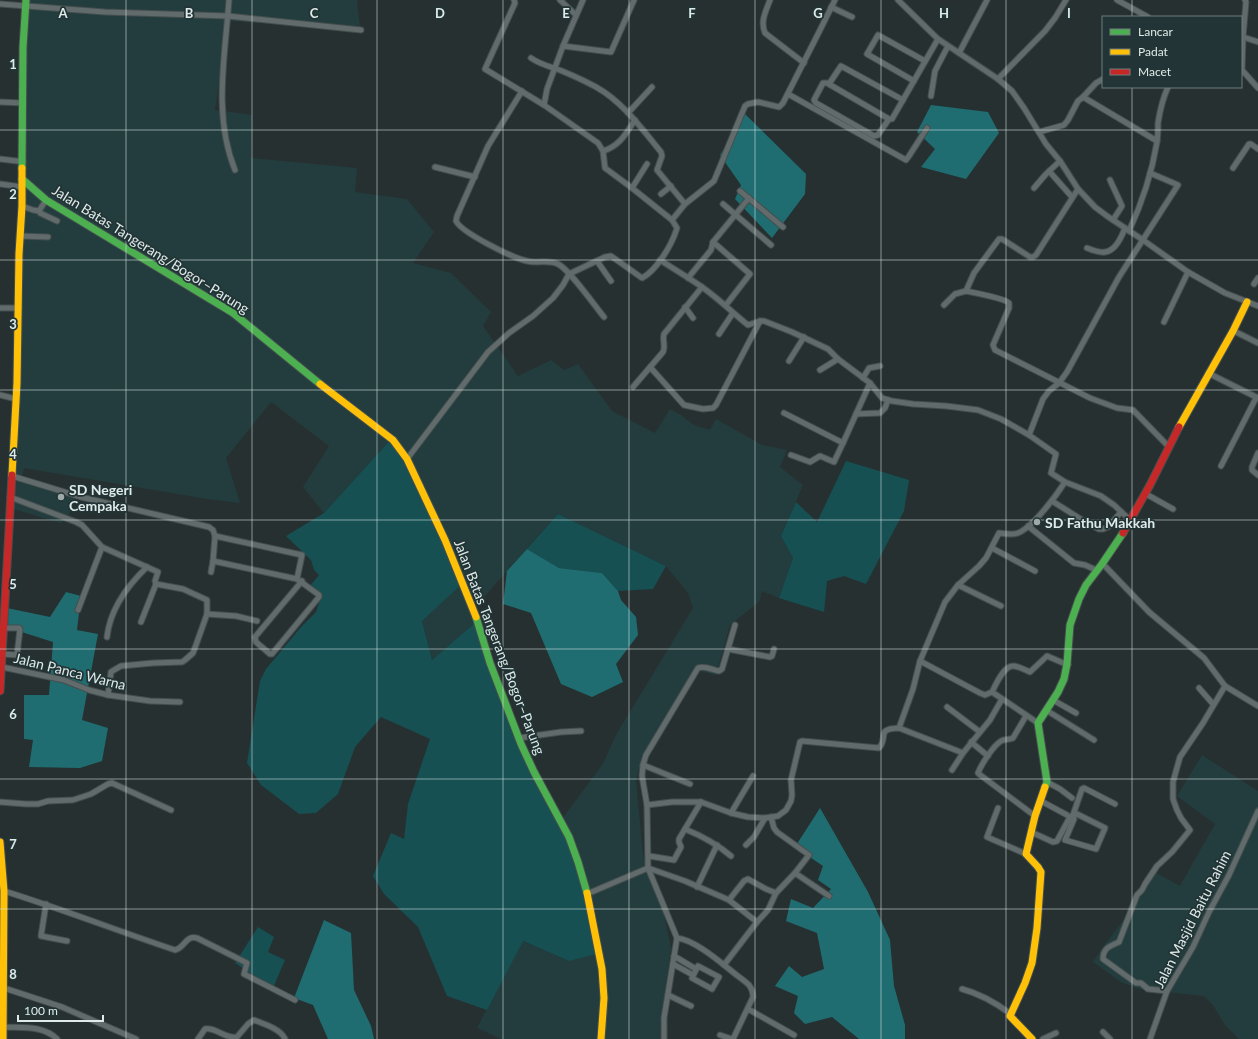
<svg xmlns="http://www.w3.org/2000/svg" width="1258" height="1039" viewBox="0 0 1258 1039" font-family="Lato,sans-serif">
<rect width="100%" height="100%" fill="#263031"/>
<g fill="#233d3e">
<polygon points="26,0 357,0 360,28 228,21 215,110 252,115 251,158 357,168 355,192 407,199 434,232 413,263 451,273 491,312 483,326 518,376 551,360 564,370 578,364 612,411 655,433 670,409 681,415 694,425 710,430 716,419 762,445 787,450 780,467 803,485 781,536 793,558 779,598 762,591 759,602 730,625 716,675 695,670 642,758 636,780 643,856 662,905 671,948 660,1027 660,1039 501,1039 477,1028 522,941 569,961 562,819 602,765 617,733 693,608 688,593 666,566 558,514 476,606 476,622 432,660 422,621 394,436 324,513 303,487 329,446 271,402 226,458 240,503 207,499 24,468 21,480 76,497 67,518 61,523 10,508"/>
<polygon points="1202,755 1258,791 1258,808 1254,815 1258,817 1258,1039 1239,1039 1225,1025 1213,1005 1204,996 1139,989 1121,982 1093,962 1102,948 1136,904 1151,870 1180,886 1215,824 1177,796"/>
</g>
<g fill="#165053">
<polygon points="394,436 465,581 422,621 432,660 476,622 531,767 562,819 600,953 569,961 523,941 487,1010 447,996 418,927 384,894 373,876 391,833 404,839 408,804 430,739 381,717 355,747 338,794 316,813 299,814 261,785 247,763 260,681 266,669 301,627 316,612 321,597 309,587 319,575 314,570 311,560 286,536 324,513"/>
<polygon points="846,461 909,480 904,511 866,584 844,576 827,581 824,612 779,598 793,558 781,536 796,502 817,522"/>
<polygon points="558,514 666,566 653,589 618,591 602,573 559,568 527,549"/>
<polygon points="258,927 274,937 268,952 285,960 273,988 235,963"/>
</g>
<g fill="#1f6d71">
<polygon points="931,105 988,112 999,133 966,179 921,167 935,149 917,132"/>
<polygon points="742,111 806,174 805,194 772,238 735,199 741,185 720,155 733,135"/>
<polygon points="527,549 559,568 602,573 618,591 621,600 636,617 638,635 616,664 623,682 592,697 561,684 531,613 503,604 507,571"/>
<polygon points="66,592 81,596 77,630 98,634 82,720 108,728 102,761 80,768 29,767 33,740 24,739 24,695 49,695 53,642 6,627 7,608 50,617"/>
<polygon points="820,808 868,892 890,940 894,986 905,1025 905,1039 859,1039 832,1017 805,1024 794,1013 798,996 775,986 789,966 802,977 824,969 817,933 786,921 791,899 813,908 831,889 818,880 823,866 795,847"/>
<polygon points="324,920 351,933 354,990 371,1026 374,1039 328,1039 313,1005 294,998"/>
</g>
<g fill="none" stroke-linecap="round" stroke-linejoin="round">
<g stroke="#454e4e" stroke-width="7">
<g id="street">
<path d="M229,0C225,57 213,116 235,170"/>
<polyline points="560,0 576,15"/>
<path d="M770,0C766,11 760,21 765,33L804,63"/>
<polyline points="898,0 938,39 998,79 1012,91 1024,108 1046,144 1060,161 1078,189 1095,207 1107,216 1143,240 1188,272 1225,293 1258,306"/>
<polyline points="1117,0 1148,17"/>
<polyline points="1245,0 1246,2 1243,37 1242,70 1258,88"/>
<polyline points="0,4 105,12 228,16 361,30"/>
<polyline points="831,7 852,17"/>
<polyline points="1243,37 1258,42"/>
<polyline points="563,46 611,52 634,0"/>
<polyline points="959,53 987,0"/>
<path d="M531,58C541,65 552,67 562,71C574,76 585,81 596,87C623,102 642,129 661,152L662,156L657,170L685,204"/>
<polyline points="998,79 1045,31 1055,18 1066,0"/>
<polyline points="914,81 867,54 878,35 925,61"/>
<polyline points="829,84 841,66 903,100"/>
<path d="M522,91L488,146L457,216L456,221C462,233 513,258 527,261C538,264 548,259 558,264C570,270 594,305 604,317"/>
<polyline points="788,94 906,160 909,156 927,128"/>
<polyline points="931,96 935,71 948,46"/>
<polyline points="1083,97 1157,141"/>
<polyline points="0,102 23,103"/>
<polyline points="544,105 547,89 563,46 583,0"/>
<polyline points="628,113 652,87"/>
<polyline points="889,119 827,83 823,83 814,100 816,103 874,136 878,135 889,119 892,119 938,39"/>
<polyline points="1039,132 1064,125 1068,120 1078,101 1083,97 1096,83 1103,79"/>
<path d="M603,151C620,146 626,133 635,120"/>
<polyline points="0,159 17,161 23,161"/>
<polyline points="435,167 475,177"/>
<polyline points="1233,168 1249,144 1251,144 1258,149"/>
<polyline points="1049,171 1072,197"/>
<polyline points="1110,180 1122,206 1113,220"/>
<polyline points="0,184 22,187"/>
<polyline points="632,188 647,164"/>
<polyline points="1034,188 1046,174 1060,161"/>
<polyline points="740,191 783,227"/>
<polyline points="661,194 671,186"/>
<polyline points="723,204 771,245"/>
<polyline points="22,206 33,210 39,211 40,213 57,221"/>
<polyline points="39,211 46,200"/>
<polyline points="672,220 685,204 714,181 745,106 748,104 758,102 779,107 783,103 819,32 835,0"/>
<path d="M1129,231C1142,203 1152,172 1157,142C1158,135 1158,129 1158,123C1160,110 1163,98 1168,87"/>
<polyline points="20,236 48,237"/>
<polyline points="713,242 750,274 726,305"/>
<path d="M1087,248C1092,250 1100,253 1105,252C1115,251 1122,236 1125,228"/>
<path d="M660,260C674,269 689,278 702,287C719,299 733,313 748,325L760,321H764L792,332L828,349L838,359L870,383L882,398L892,401L913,404L946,406L978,410L1001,419L1029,435"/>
<polyline points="597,261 611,281"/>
<polyline points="688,278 711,250 713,242 749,198"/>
<polyline points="1254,284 1258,278"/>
<path d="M966,291C975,293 1004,298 1009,303V308L993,345L995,350L1090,398L1117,408L1133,410L1169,447"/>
<polyline points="944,305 955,294 966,291 974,273 999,239 1002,239 1030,257 1033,257 1036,255 1078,189"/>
<polyline points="685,307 693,318"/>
<polyline points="0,308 19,308"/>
<polyline points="1164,322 1188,272"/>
<polyline points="1234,331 1258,343"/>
<polyline points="719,334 733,313"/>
<polyline points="789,361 804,337"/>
<polyline points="650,367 684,405 703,409 713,408 716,405 760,321"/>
<polyline points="820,370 838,359"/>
<polyline points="1208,373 1258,398"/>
<polyline points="863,378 869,368 880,366"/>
<path d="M633,387L663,352C666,346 662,340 664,334L702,287"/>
<polyline points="0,395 16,399"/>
<polyline points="784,413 843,443 870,383"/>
<polyline points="856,414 880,413 885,408 888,400"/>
<polyline points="1258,453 1252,467 1252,470 1258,475"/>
<polyline points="791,455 810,462 820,456 834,462 843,443"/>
<path d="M407,459L488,352L509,333L533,316L553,298L563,285L569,274L605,257L611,256L642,278C656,271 671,246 676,231L677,228L672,220L632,188L605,168L603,151L598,143L544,105L485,69L515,3L514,0"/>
<polyline points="1221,466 1256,398"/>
<polyline points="12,476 81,497 209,527 213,530 215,536 213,561 297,579"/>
<polyline points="1065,482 1101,496 1114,505 1130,520"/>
<polyline points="1146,494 1173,509"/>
<polyline points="10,497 76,522 82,525 102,547 158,572 155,581 156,584 183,589 207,600 207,614 196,645 193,653 185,660 182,662 153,663 121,666 114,670 111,672 108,695"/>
<polyline points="1052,501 1087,523 1099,529 1103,529 1108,527 1121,512"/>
<polyline points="1028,526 1074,563 1085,565 1096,570"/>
<polyline points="215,536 302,555 297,579 319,595 319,597 272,654 270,654 256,642 255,637 302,581"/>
<polyline points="992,548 1035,571"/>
<polyline points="1102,563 1149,612 1204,658 1225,686"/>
<polyline points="211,572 213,561"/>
<polyline points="958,585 1001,606"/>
<polyline points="78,610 102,547"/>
<polyline points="207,614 236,616 257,621"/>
<polyline points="141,622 156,584"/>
<polyline points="1,628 19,628 20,629 17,655 3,654"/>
<path d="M107,637C110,610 127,586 147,567"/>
<polyline points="728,649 770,657 772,656 774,649"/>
<polyline points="2,667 64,680 89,690 108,695 150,701 180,702"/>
<polyline points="1199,688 1213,704"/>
<path d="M992,692C996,684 1004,665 1014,666C1020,667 1025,670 1030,672L1047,656L1068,665"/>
<polyline points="1053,700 1076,713"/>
<polyline points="947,707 980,732"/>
<polyline points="1046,710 1094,740"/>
<path d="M1026,716L1013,738C1009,740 1004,739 1001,741C993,746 981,765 978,773L979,774L1035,816"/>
<path d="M1038,723L992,692L985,695L980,693L920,661L945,602L958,585L979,566L986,558L999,533C1005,534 1012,535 1018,533C1033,527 1056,496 1065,482L1051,473L1056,454L1029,435L1043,399L1049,391L1059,383L1067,372L1119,277L1178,185L1150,173"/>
<polyline points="899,728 913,689 920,661"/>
<polyline points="519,738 561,732 581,731"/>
<polyline points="971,742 988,756"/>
<polyline points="643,765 690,784"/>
<polyline points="952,770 963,753"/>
<polyline points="1047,782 1060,789 1072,798"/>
<polyline points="1041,801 1067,815"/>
<polyline points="0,802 26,804 38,804 48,801 73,800 91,794 108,784 112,783 171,810"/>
<path d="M647,805L672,802H701L731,813L748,817L765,818L778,816L786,810L791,801L792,795L791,780L800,742L802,741L879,748C889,737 875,729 899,728L963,753L990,720L1002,699"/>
<polyline points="998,808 987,837 1026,854"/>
<polyline points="731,813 753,776"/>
<polygon points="1077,814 1105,828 1096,849 1065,840 1074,819 1073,815"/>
<polyline points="771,817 774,828 777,832 809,855 795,873"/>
<path d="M685,829C702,836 717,844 731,856"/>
<polyline points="1031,832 1053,842 1057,841 1070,817 1073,815 1082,789 1084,788 1115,804"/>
<polyline points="746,845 754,837 765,818"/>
<polyline points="649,856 674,860 681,847 679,842 679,839 701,802"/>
<polyline points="697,887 717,845"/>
<path d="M4,891C62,909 118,931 175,950C185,948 185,935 197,938L247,963L244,974L246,975L295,1000"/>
<polyline points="587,894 648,868 685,881 729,900 757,922"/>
<polyline points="729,900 744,881 748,879 766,889 776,893 795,873 829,896"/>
<polyline points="46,904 41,936 67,941"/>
<path d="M677,938C695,940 720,962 734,973C739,977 745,981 749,985C752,989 753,992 753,997L733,1039"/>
<polyline points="674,956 696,969"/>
<polyline points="673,964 693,975"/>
<polyline points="724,965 757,922 768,910 776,893"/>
<polygon points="698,966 719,977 712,989 692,978"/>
<polyline points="4,988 62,1007 136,1039"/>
<path d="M962,989C981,994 996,1003 1011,1014"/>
<path d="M1167,991L1148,989L1141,983H1136L1103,959C1103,948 1110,946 1119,942L1137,895L1142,890L1145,884L1157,866L1172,852L1190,830L1181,818L1177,810L1173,799V782L1180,757L1203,723L1225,686L1258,706"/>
<polyline points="668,995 691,1006"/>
<polyline points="748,1009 794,1035"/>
<path d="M4,1027C22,1028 43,1025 57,1039"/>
<polyline points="1103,1032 1110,1039"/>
<polyline points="720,1035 732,1039"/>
<path d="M198,1039L205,1029C216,1027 225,1039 237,1037L248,1024L254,1020C264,1024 281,1029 285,1039"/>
<path d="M664,1039V1018L677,938L648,868L647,805L642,776L643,765L646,755L698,668C705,665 712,670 719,671L722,669L735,625"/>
<polyline points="1043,1039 1056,1033"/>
<polyline points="1150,1039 1167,991 1193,947 1209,912 1229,875 1258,811"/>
</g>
</g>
<g stroke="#454e4e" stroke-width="9">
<g id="fast">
<polyline points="22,168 23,47 26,0"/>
<polyline points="22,179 46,200 233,313 320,384"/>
<polyline points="476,617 490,663 521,744 534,772 569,837 578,862 587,893"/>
<polyline points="1045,787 1047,782 1038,723 1058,692 1064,679 1067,664 1070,625 1079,599 1086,585 1102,564 1123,533"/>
</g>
</g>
<g stroke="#454e4e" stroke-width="9">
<g id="slow">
<polyline points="320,384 393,440 407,459 445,540 476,617"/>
<polyline points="1179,427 1233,331 1247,302"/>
<polyline points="12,475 17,383 19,254 22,206 22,168"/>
<polyline points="0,842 4,891 3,1039"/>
<polyline points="587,893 602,969 604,998 601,1039"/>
<polyline points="1032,1039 1010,1016 1025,983 1032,963 1037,928 1041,872 1038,867 1026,854 1035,816 1045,787"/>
</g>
</g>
<g stroke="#454e4e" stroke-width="9">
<g id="jam">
<polyline points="1123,533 1150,485 1179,427"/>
<polyline points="0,691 12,475"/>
</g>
</g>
<use href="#street" stroke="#626b6b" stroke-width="5"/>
<use href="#fast" stroke="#4caf50" stroke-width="7"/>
<use href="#slow" stroke="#ffc107" stroke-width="7"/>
<use href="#jam" stroke="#c62828" stroke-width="7"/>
</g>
<path fill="none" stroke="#dfeaea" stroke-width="1" stroke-opacity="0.55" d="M126,0V1039M252,0V1039M377,0V1039M503,0V1039M629,0V1039M755,0V1039M881,0V1039M1006,0V1039M1132,0V17M1132,87V1039M0,130H1258M0,260H1258M0,390H1258M0,520H1258M0,649H1258M0,779H1258M0,909H1258"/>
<g fill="#9ea9a9" stroke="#223435" stroke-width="1.5">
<circle cx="61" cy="497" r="4"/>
<circle cx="1037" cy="522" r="4"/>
</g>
<g text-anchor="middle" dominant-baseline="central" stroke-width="3.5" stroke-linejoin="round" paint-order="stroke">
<g font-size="14" fill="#dfeaea" stroke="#223435">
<text transform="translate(151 249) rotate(32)">Jalan Batas Tangerang/Bogor–Parung</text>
<text transform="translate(500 647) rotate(69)">Jalan Batas Tangerang/Bogor–Parung</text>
<text transform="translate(70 671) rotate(14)">Jalan Panca Warna</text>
<text transform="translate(1192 919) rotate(-63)">Jalan Masjid Baitu Rahim</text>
</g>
<g font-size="14" font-weight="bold" fill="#dfeaea" stroke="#223435" text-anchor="start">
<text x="69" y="489">SD Negeri<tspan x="69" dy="16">Cempaka</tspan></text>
<text x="1045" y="522">SD Fathu Makkah</text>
</g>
</g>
<g font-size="13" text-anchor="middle" font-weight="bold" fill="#dfeaea" stroke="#223435" stroke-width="3.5" stroke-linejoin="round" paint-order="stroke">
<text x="63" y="18">A</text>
<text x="189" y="18">B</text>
<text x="314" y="18">C</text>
<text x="440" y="18">D</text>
<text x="566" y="18">E</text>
<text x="692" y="18">F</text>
<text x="818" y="18">G</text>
<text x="944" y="18">H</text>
<text x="1069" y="18">I</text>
<text x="13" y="69">1</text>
<text x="13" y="199">2</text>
<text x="13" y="329">3</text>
<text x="13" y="459">4</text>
<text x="13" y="589">5</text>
<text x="13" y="719">6</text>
<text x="13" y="849">7</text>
<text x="13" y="979">8</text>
</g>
<rect x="1102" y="16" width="140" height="72" fill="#223435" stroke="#6e7d7d"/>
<rect x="1110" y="29" width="20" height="6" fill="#4caf50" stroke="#6e7d7d"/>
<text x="1138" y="36" font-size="12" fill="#dfeaea">Lancar</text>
<rect x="1110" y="49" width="20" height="6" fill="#ffc107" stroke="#6e7d7d"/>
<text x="1138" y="56" font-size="12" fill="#dfeaea">Padat</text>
<rect x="1110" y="69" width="20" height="6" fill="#c62828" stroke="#6e7d7d"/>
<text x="1138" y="76" font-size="12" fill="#dfeaea">Macet</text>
<path d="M18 1015v6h85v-6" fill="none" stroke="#dfeaea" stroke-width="2"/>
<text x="24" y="1015" font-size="12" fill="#dfeaea" stroke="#223435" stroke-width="3" paint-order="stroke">100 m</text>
</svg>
